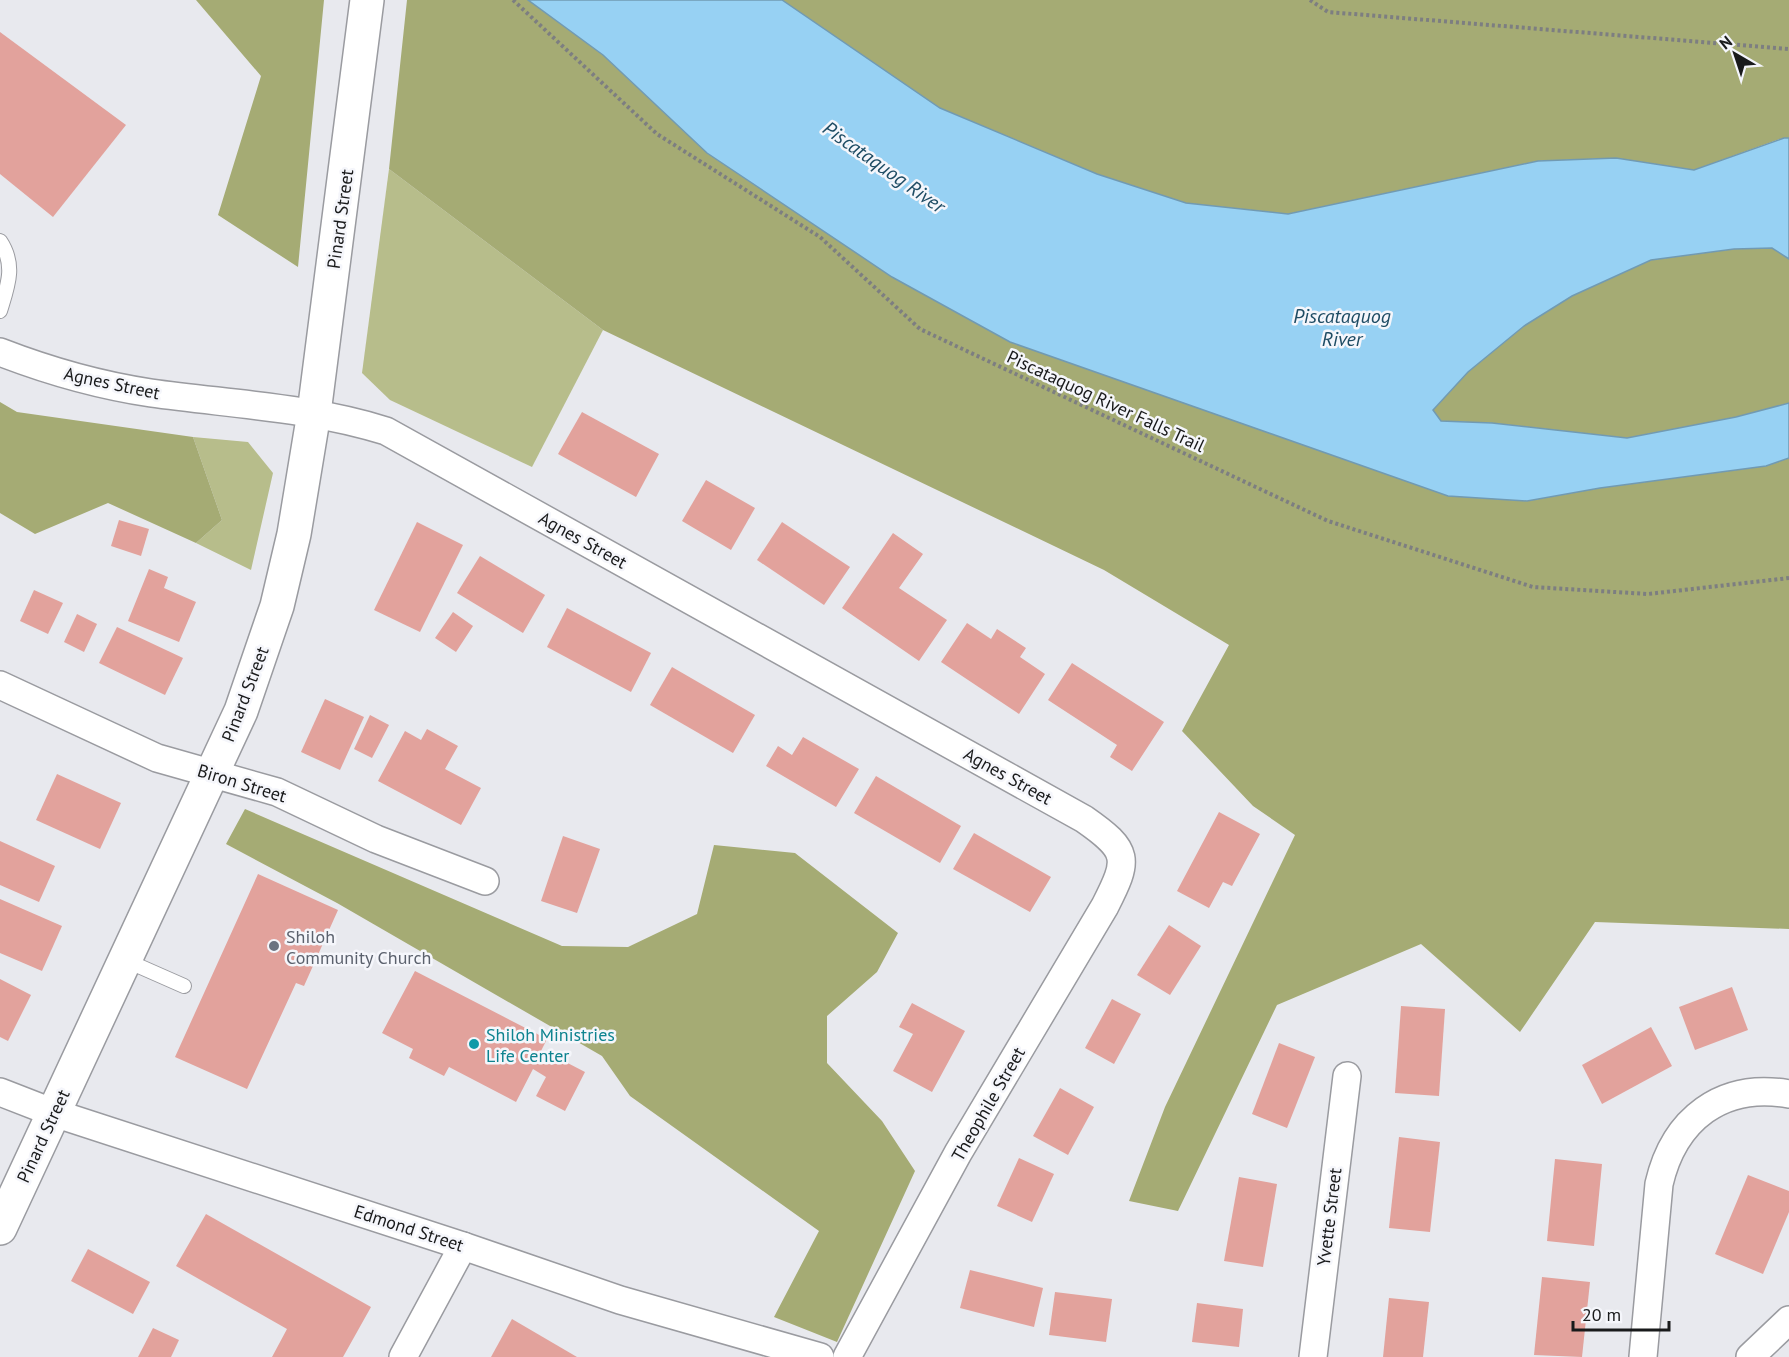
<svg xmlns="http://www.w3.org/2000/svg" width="1789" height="1357" viewBox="0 0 1789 1357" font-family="'PT Sans',sans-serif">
<rect width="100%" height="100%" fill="#e8e9ee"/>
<g fill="#b7bd8b">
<polygon points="389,169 603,330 532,467 390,400 362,373"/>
<polygon points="193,437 248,442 273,473 251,570 196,543 222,520"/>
</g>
<g fill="#a5ab74">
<polygon points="196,0 324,0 298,267 218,215 261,76"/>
<polygon points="407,0 528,0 603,55 707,153 892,277 1010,342 1284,437 1527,501 1600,488 1766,466 1789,458 1789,929 1595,922 1520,1032 1421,944 1277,1005 1178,1211 1129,1201 1165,1107 1295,835 1253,806 1182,731 1229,645 1104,570 603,330 389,169"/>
<polygon points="782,0 1789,0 1789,138 1783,138 1694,170 1616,158 1538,161 1288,214 1186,203 1097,174 940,108"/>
<polygon points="1773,248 1789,259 1789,403 1736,417 1627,438 1492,423 1441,421 1433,410 1468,372 1524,326 1572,296 1651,260 1734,249"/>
<polygon points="0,402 17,412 193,437 222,520 196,543 108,503 35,534 0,513"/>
<polygon points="245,809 562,946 628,947 697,914 714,845 795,853 898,933 877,972 827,1016 827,1063 882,1121 915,1171 837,1342 774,1317 819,1231 630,1096 602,1056 337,903 226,844"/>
</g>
<polygon fill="#97d1f3" stroke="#719ab2" stroke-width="1.5" points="528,0 782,0 940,108 1097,174 1186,203 1288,214 1538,161 1616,158 1694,170 1784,138 1789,138 1789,259 1772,248 1734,249 1651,260 1572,296 1524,326 1468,372 1433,410 1441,421 1492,423 1627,438 1736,417 1789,403 1789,458 1766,466 1600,488 1527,501 1448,496 1010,342 892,277 707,153 603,55"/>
<g fill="#e2a29c">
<polygon points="0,32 126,125 53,217 0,174"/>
<polygon points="582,412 659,454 636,497 558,454"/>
<polygon points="706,480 755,508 731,550 682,521"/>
<polygon points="119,520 149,529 141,556 111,546"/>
<polygon points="417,522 463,545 420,632 374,610"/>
<polygon points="782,522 850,567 824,605 757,560"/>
<polygon points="893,533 923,554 899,588 947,620 919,661 842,608"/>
<polygon points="480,556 545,595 523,633 457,593"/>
<polygon points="149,569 168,577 164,588 196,602 179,642 128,621"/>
<polygon points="34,590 63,603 48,634 20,621"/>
<polygon points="567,608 651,653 631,692 547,647"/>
<polygon points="453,612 473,626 456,652 435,638"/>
<polygon points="77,614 97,624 84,652 64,642"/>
<polygon points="967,623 991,639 997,629 1026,648 1020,657 1045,674 1019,714 941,662"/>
<polygon points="117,627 183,658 165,695 99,663"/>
<polygon points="1072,663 1164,722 1132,771 1110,757 1117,745 1048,700"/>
<polygon points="672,667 755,715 733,753 650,705"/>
<polygon points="325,699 364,717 340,770 301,752"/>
<polygon points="370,715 389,725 372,758 354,749"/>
<polygon points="427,729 458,746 445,769 481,788 461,825 378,781 405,731 421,740"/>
<polygon points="803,737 859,769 836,807 766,766 778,746 792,755"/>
<polygon points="57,774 121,803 100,849 36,820"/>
<polygon points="876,776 961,826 940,863 854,813"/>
<polygon points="1219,812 1260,834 1232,886 1223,882 1209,908 1177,891"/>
<polygon points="974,833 1051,877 1030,912 953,869"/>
<polygon points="563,836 600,849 577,913 541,901"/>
<polygon points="0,841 55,866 39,902 0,885"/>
<polygon points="258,874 338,910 304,986 296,983 247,1089 175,1057"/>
<polygon points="0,899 62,926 42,971 0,953"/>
<polygon points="1169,925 1201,946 1170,995 1137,975"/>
<polygon points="415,971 547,1039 538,1057 552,1065 556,1057 585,1072 565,1111 536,1096 546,1077 533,1069 516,1102 449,1067 444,1076 409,1058 413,1049 382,1033"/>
<polygon points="0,979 31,995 8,1041 0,1037"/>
<polygon points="1732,987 1748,1030 1695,1050 1679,1007"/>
<polygon points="1112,999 1141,1014 1114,1064 1085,1048"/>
<polygon points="912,1003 965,1031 932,1092 893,1071 913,1034 899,1027"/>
<polygon points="1401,1006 1445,1009 1439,1096 1395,1093"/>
<polygon points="1651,1027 1672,1066 1602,1104 1582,1065"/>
<polygon points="1279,1043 1315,1057 1287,1128 1252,1114"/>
<polygon points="1060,1088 1094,1107 1068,1155 1033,1136"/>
<polygon points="1399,1137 1440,1142 1430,1232 1389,1228"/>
<polygon points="1019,1158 1054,1174 1032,1222 997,1206"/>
<polygon points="1555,1159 1602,1164 1594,1246 1547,1241"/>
<polygon points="1748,1175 1789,1191 1789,1212 1763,1274 1715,1254"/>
<polygon points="1239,1177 1277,1184 1263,1267 1224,1261"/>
<polygon points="206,1214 371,1307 343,1357 272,1357 287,1329 176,1266"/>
<polygon points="88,1249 150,1282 133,1314 71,1281"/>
<polygon points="970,1270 1043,1288 1034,1327 960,1308"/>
<polygon points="1542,1277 1590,1282 1582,1357 1534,1355"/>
<polygon points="1055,1292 1112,1299 1106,1342 1049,1335"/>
<polygon points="1389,1298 1429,1302 1423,1357 1383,1357"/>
<polygon points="1197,1303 1243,1309 1239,1347 1192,1342"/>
<polygon points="512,1319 577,1357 491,1357"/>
<polygon points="153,1328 179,1340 171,1357 138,1357"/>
</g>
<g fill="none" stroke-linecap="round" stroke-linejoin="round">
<g stroke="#9a9ba0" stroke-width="16">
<g id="lane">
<path d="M0,241C16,265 8,285 0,311"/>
<polyline points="125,960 184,986"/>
</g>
</g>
<g stroke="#9a9ba0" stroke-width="30">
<g id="street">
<path d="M0,352C49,371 98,385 151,393C229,404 310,407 386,431L1084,819C1130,851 1129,859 1105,906L958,1153L847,1357"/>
<polyline points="0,685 157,758 277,792 376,839 485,881"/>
<polyline points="0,1092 54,1113 463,1246 620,1300 820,1357"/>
<polyline points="403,1357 463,1246"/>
<polyline points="1313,1357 1347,1076"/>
<path d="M1643,1357L1659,1184C1674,1119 1722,1082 1789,1094"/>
<polyline points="1750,1357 1789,1320"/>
</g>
</g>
<g stroke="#9a9ba0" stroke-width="36">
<polyline id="secondary" points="0,1228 241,711 277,606 294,534 314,413 367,0"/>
</g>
<g stroke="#7d7e81" stroke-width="4" stroke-dasharray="3 3" stroke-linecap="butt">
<polyline points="513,0 657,134 820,237 920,329 1328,521 1533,587 1648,594 1789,578"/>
<polyline points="1310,0 1328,12 1789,49"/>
</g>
<use href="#lane" stroke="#fff" stroke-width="14"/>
<use href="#street" stroke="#fff" stroke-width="27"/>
<use href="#secondary" stroke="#fff" stroke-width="33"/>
</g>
<circle fill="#6b7280" stroke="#f5f6fb" stroke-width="2" cx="274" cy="946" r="6"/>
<circle fill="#0f9aa8" stroke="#f5f6fb" stroke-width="2" cx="474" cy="1044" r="6"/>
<g text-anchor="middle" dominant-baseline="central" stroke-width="5" stroke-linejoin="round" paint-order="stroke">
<g font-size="18" fill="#191a1b" stroke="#f5f6fb">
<text transform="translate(340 219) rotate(-82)">Pinard Street</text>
<text transform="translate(112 383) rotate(12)">Agnes Street</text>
<text transform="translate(1106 401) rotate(25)">Piscataquog River Falls Trail</text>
<text transform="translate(583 540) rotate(29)">Agnes Street</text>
<text transform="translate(245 694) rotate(-69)">Pinard Street</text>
<text transform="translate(1008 776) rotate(29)">Agnes Street</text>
<text transform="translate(242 783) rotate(17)">Biron Street</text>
<text transform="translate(988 1104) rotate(-60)">Theophile Street</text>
<text transform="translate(43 1136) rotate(-65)">Pinard Street</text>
<text transform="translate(1329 1217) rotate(-83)">Yvette Street</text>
<text transform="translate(409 1228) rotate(18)">Edmond Street</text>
</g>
<g font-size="18" fill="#5b616d" stroke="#f5f6fb" text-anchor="start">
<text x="286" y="936">Shiloh<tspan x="286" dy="21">Community Church</tspan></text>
</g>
<g font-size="18" fill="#0d838f" stroke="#f5f6fb" text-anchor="start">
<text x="486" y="1034">Shiloh Ministries<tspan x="486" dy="21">Life Center</tspan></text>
</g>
<g font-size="20" font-style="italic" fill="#1e4c64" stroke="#f5f6fb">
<text transform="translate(884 167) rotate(35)">Piscataquog River</text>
<text x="1342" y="316">Piscataquog<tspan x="1342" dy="23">River</tspan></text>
</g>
</g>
<g transform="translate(1735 54) rotate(321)" stroke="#f5f6fb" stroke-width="4.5" paint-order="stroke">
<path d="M0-4.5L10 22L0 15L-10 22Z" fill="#191a1b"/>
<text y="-9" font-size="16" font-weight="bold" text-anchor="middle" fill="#191a1b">N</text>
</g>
<path d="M1573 1321v9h96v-9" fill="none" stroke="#191a1b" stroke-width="3"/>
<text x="1582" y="1321" font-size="18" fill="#191a1b" stroke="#f5f6fb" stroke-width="4.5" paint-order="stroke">20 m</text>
</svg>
